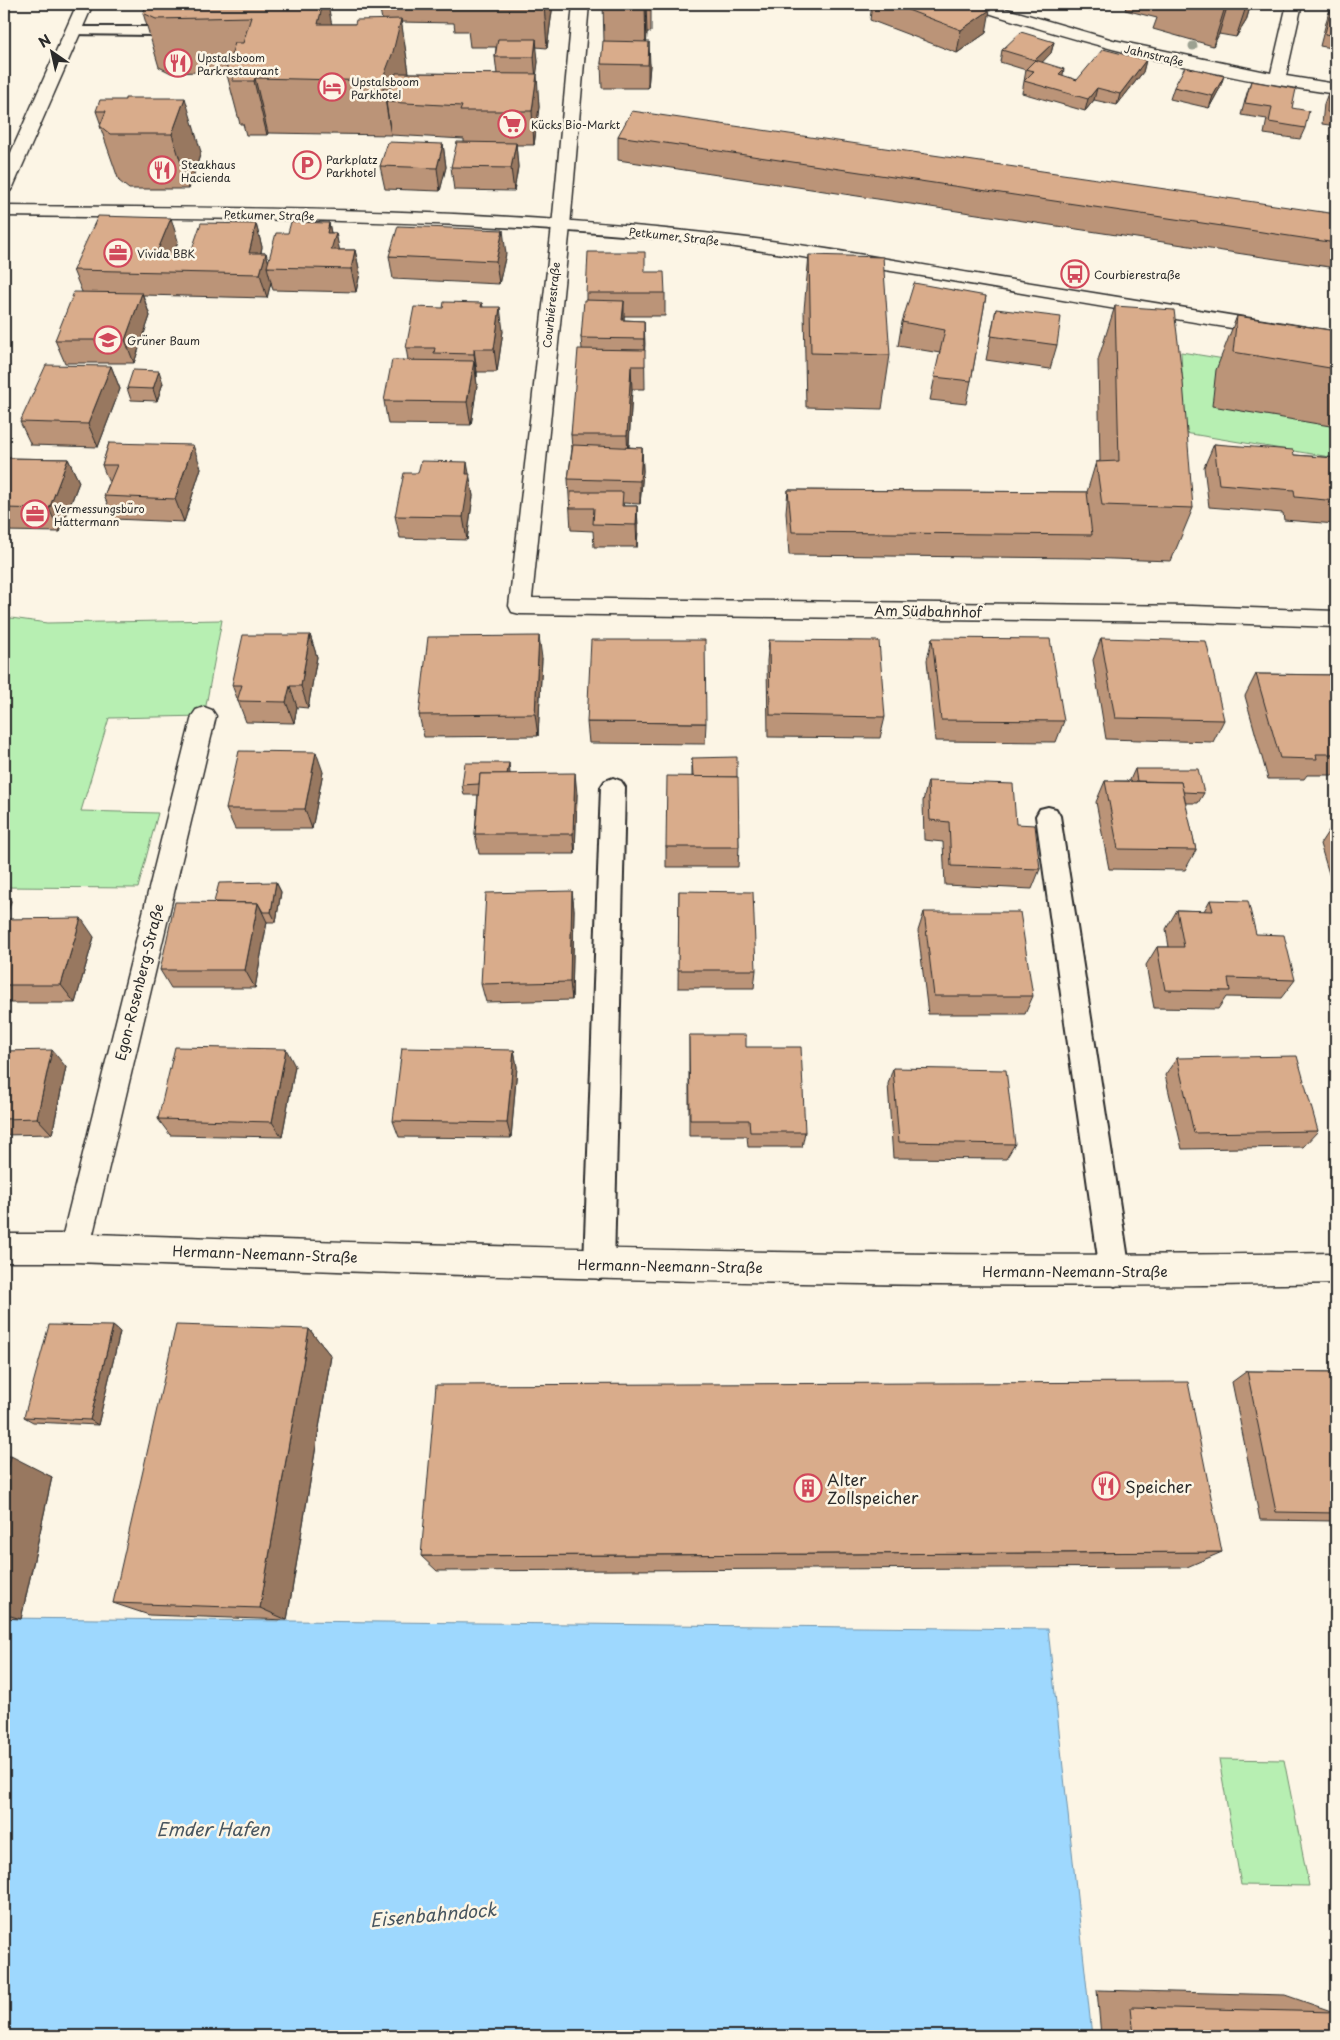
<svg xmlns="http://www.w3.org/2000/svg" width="1340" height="2040" viewBox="0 0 1340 2040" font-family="'Playpen Sans',sans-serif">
<rect width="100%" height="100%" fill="#fcf5e5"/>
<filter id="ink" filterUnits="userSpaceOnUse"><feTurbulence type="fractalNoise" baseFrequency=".02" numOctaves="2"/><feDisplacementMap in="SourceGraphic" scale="10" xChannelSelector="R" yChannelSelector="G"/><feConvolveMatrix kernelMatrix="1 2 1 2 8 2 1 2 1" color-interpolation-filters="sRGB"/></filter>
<g filter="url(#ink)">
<g fill="#b7efb2" stroke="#718d6e">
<polygon points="1181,352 1336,377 1336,458 1185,433"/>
<polygon points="4,617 47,623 222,620 204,716 109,718 81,811 158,813 138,888 4,887"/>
<polygon points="1219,1759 1284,1760 1309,1886 1241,1885"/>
</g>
<polygon fill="#9ed8fe" stroke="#7093aa" points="4,1618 1048,1629 1092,2036 4,2036"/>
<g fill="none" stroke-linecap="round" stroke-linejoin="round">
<g stroke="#2b2b2b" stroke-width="4">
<g id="lane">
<polygon points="73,27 152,27 157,28 159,31 157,34 152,35 68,34 66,31 68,28"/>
<polygon points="613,778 621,781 625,787 614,1265 609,1275 599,1279 589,1275 584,1265 601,787 605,781"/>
<polygon points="1048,807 1056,809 1060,816 1130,1272 1125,1282 1115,1286 1105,1282 1100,1272 1036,816 1040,809"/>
</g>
</g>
<g stroke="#2b2b2b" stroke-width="3">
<g id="street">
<polygon points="77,4 93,4 13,187 10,191 4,192 4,168"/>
<polygon points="573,4 589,4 570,226 532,598 1192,606 1336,611 1336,627 1192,622 520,614 512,612 509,606 552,226"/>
<path d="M967,4H990L1113,40L1271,73L1287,4H1302L1286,76L1336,84V94C1212,77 1089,46 970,7Z"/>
<path d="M204,707L212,710L216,716L93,1234C508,1248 922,1259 1336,1253V1283C1203,1286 1070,1286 937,1285C649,1282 362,1272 75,1262H4V1234H63L192,716L196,710Z"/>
</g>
</g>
<g stroke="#2b2b2b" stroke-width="3">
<path id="secondary" d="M4,206C237,208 472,207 704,233C793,242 882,258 970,273C1092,293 1214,313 1336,332V344C1192,323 1048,297 904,273C837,263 771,251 704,243C472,218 237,219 4,216Z"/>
</g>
<use href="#lane" fill="#fcf5e5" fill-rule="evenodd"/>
<use href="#street" fill="#fcf5e5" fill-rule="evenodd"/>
<use href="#secondary" fill="#fcf5e5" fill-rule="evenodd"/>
</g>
<circle fill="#9ca191" cx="1193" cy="46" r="4.5"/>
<g fill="#bb9478" stroke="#2b2b2b" fill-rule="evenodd">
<path d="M147,4H328L331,24H355L382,20L379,4H553L547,48L536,47L538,62L536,74L539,107L534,145H516L518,167L514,191L454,190L451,167L464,142V139L391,135L268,133L267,135H246L243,124H240L226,71L171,73L159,67L143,13ZM401,22L454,23L455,31H468L470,47H496L495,57L497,74L409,73Z"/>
<polygon points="603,4 651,4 651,32 647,32 646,42 650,65 648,88 602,88 601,64 604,41"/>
<polygon points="872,4 974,4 986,33 957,53 870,20"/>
<polygon points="1062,4 1097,4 1090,11"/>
<polygon points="1127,4 1251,4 1246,21 1236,37 1219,34 1213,46 1153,29 1157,18 1125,10"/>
<polygon points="1332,4 1336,4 1336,49 1320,46 1328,15"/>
<polygon points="1054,42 1051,53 1042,62 1063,76 1077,80 1146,60 1143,72 1117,105 1094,100 1085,111 1022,93 1026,70 1000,62 1002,50"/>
<polygon points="1251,81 1305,128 1300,139 1264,134 1267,119 1241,115 1247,93"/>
<polygon points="1174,87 1220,88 1209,108 1170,99"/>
<polygon points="1328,93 1336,94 1336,126 1322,124 1324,104"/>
<polygon points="125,100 201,152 189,189 129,189 119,181 100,126 101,125 96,111"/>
<polygon points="618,136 1336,214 1336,268 618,160"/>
<polygon points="443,144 446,167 440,191 385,189 380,166"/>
<polygon points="329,223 331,233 336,233 339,250 355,250 360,273 356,292 273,290 271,282 267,298 143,295 150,316 134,363 65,363 55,340 82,292 73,270 178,241 174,252 191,252 256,224 262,247 261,253 266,253 268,261 288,233"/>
<polygon points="506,254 499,284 393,279 389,256"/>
<polygon points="809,255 890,355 882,409 806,407 804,310"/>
<polygon points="646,272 665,293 665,316 624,316 624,320 644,321 645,389 632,389 629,447 642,448 643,471 640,504 623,503 624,506 637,506 638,529 637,547 594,547 593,531 571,530 568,479 572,449 571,435 582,349 581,338 586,300 586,293"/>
<polygon points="986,296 971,381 966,404 930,400 940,353 898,346 902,322"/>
<polygon points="482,303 483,307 503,331 497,372 477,372 477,377 476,377 477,385 471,425 388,424 384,401 408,360 406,348 443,308"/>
<polygon points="1115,306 1193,508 1171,561 1084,558 789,555 786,512 788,490 1087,492 1096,462 1100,461 1098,360"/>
<polygon points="996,309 1057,345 1050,369 986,360"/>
<polygon points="1237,316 1336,331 1336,427 1212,406 1216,370"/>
<polygon points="111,366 120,389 98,447 31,445 20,422"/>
<polygon points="163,383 157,401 131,400 127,388"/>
<polygon points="109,443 201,468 184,522 114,519 104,496 109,483 102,465"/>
<polygon points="1214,444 1294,455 1336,458 1336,524 1284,520 1283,513 1209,507 1204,467"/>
<polygon points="4,458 68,459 79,482 60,532 4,531"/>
<polygon points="469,474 473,496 467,540 400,538 395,516"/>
<polygon points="310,635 317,657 308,708 297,707 294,723 246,722 232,685"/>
<polygon points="932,638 1064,721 1056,742 935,741 927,660"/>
<polygon points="1101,638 1224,720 1213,742 1106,739 1093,660"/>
<polygon points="769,640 885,717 880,738 768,737 767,661"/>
<polygon points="542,658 538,736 424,737 419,715"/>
<polygon points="1256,674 1336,675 1336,775 1307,775 1304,779 1268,779 1245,696"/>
<polygon points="587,722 706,723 705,744 589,743"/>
<polygon points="692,758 737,777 739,847 738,867 666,867 666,847 692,777"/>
<polygon points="1135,769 1204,793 1198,803 1185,803 1196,850 1185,870 1109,869 1096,802 1105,781 1130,781 1130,780"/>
<polygon points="323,772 312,829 235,829 226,809"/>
<polygon points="510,774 577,794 575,854 479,854 475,834 478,795 464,795 462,785"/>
<polygon points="928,781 1016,824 1040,869 1032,889 945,885 943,842 924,840 923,801"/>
<polygon points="1333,824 1336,824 1336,897 1320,844"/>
<polygon points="276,882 281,892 276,922 267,922 255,988 171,988 160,970 214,902"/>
<polygon points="4,891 11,901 6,919 94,937 75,1003 4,1003"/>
<polygon points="572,891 574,910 572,1000 486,1002 481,984"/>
<polygon points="679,891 756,970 754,988 678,988"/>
<polygon points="1210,900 1256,934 1295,980 1281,998 1226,997 1218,1009 1154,1008 1146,965 1157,947 1169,947 1166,929 1177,910 1204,911"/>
<polygon points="924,912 1033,996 1025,1014 928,1014 918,931"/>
<polygon points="689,1035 746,1047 805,1132 802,1147 748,1147 747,1136 689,1136"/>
<polygon points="514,1050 517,1067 511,1138 399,1137 393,1121"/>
<polygon points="4,1051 66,1067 52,1134 4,1135"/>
<polygon points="1177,1058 1318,1131 1303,1147 1182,1149 1165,1075"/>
<polygon points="295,1066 282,1137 170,1135 158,1119"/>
<polygon points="893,1068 1015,1144 1006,1159 893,1158 888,1084"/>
<polygon points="113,1326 120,1332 98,1425 33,1422 24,1417"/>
<polygon points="309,1329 331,1356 287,1620 149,1615 113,1603"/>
<polygon points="1247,1371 1336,1372 1336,1521 1260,1520 1232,1382"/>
<polygon points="4,1456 52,1477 21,1619 4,1618"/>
<polygon points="1222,1552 1187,1567 437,1571 421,1556"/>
<polygon points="1097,1990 1285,1995 1334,2012 1336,2036 1101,2036"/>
</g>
<g fill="#987861" stroke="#2b2b2b">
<polygon points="322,4 328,4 336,48 318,24"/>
<polygon points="544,4 553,4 547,48"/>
<polygon points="645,4 646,4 647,32 646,53"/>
<polygon points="1091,4 1097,4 1090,11"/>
<polygon points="1226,4 1228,4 1219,34 1213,46"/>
<polygon points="1247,4 1251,4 1246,21 1236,37"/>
<polygon points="990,10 986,33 957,53 961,30"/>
<polygon points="401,19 409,73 386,102 391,135 382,81"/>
<polygon points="536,39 538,62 536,79 537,74 539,107 534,145 532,111 536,80 534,57"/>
<polygon points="649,42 650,65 648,88 648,65"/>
<polygon points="1054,42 1051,53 1033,72 1035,60"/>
<polygon points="1146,60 1143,72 1117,105 1120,94"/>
<polygon points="1064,69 1062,81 1059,74"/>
<polygon points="1224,76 1220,88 1209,108 1213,96"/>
<polygon points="255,78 268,133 267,135 254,81"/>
<polygon points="1097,88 1094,100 1085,111 1088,99"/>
<polygon points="185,98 201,152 189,189 172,134"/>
<polygon points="516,143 518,167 514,191 511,168"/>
<polygon points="443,144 446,167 440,191 437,168"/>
<polygon points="171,218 178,241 167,272 157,252"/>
<polygon points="329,223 333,243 336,233 341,257 338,268 327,233"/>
<polygon points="256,224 262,247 256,274 249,253"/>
<polygon points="503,230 506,254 499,284 496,261"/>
<polygon points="355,250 360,273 356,292 351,269"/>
<polygon points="266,253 270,267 267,267 271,282 267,298 260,274"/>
<polygon points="142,293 150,316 134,363 125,340"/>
<polygon points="624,301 624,324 622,320"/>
<polygon points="500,307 503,331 497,372 494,349"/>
<polygon points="644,321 645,344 644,362"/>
<polygon points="474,349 477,372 477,377 474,354"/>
<polygon points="474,361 477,385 471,425 467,402"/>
<polygon points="111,366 120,389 98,447 88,424"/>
<polygon points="631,366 632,389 628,458 627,435"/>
<polygon points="159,371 163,383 157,401 153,389"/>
<polygon points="193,445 201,468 184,522 175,499"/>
<polygon points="642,448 643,471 640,504 640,481"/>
<polygon points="68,459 79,482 60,532 49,509"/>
<polygon points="467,462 473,496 467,540 463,517 466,474"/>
<polygon points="637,506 638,529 637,547 636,525"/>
<polygon points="310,635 317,657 308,708 301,686"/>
<polygon points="539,636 542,658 538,736 535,714"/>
<polygon points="290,686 297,707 294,723 286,702"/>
<polygon points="316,752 323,772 312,829 305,809"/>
<polygon points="509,763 510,773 508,794 506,784"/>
<polygon points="575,773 577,794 575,854 573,834"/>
<polygon points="276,882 281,892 276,922 271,912"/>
<polygon points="4,891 11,901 5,925 4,923"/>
<polygon points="572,891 574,910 572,1000 570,982"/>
<polygon points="258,903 267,922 255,988 245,970"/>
<polygon points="81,918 94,937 75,1003 61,985"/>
<polygon points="286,1049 295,1066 282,1137 272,1122"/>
<polygon points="52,1050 66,1067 52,1134 37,1118"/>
<polygon points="514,1050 517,1067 511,1138 507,1123"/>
<polygon points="113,1326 120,1332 98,1425 90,1420"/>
<polygon points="309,1329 331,1356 287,1620 260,1608"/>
<polygon points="11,1456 52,1477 21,1619 4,1614 4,1488"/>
</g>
<g fill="#d9ac8b" stroke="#2b2b2b">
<polygon points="147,4 323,4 318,24 355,24 356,20 401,19 393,52 382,81 255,78 254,81 232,81 237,69 226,70 235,43 243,43 251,17 156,19 143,13"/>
<polygon points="892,4 974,4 990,10 961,30"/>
<polygon points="1332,4 1336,4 1336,36 1325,34"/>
<polygon points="1021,32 1054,42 1035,60 1064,69 1059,74 1077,80 1103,49 1146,60 1120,94 1097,88 1088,99 1024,81 1034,71 1026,69 1035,60 1002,50"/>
<polygon points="498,39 536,39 534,57 495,57"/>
<polygon points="603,41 649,42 648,65 601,64"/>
<polygon points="1185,67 1224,76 1213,96 1174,87"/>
<polygon points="396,73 537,74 532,111 460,111 462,106 386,102"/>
<polygon points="1251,81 1296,89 1292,108 1309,111 1305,128 1269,122 1272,107 1245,103"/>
<polygon points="1328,93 1336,94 1336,113 1327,112"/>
<polygon points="125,98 185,98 172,134 110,134 100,126 106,111 96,111 100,100 125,100"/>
<polygon points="632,111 1336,214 1336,243 618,136"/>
<polygon points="388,142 443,144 437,168 380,166"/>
<polygon points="457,142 516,143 511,168 451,167"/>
<polygon points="98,216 171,218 157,252 191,252 201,223 256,224 249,253 266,253 260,274 73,270"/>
<polygon points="291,222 329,223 327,233 336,233 331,250 355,250 351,269 267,267 276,233 288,233"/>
<polygon points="398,226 503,230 496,261 389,256"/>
<polygon points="588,252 645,252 645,272 664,272 665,293 586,293"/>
<polygon points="809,255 883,257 890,355 811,353"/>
<polygon points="914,283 986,296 971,381 934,377 945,330 902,322"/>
<polygon points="74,292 142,293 125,340 55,340"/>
<polygon points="584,300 624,301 622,320 644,321 644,339 581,338"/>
<polygon points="444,302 482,303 481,307 500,307 494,349 474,349 474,354 434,353 435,348 406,348 414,307 443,308"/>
<polygon points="1115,306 1174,310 1183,382 1193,508 1102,505 1096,462 1119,461"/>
<polygon points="996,309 1061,317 1057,345 991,336"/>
<polygon points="1237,316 1336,331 1336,369 1233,352"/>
<polygon points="578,349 645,350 645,366 631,366 627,435 571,435"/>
<polygon points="392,360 474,361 467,402 384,401"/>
<polygon points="46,365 111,366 88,424 20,422"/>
<polygon points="133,370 159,371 153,389 127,388"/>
<polygon points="109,443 193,445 175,499 104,496 117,465 102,465"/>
<polygon points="1214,444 1293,450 1294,455 1336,458 1336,501 1295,497 1294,490 1219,484"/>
<polygon points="573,445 642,448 640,481 568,479"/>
<polygon points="4,458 68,459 49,509 4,508"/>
<polygon points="421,461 467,462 466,474 470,474 463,517 395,516 404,473 418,473"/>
<polygon points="788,490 1087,492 1092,535 792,532"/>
<polygon points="571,492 623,492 622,506 637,506 636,525 593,524 594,508 570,508"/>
<polygon points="243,635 310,635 301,686 290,686 286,702 237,701 242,685 232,685"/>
<polygon points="539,636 535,714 419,715 428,637"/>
<polygon points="932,638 1050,639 1064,721 941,720"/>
<polygon points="1101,638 1206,641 1224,720 1115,718"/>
<polygon points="591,640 705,640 706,723 587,722"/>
<polygon points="769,640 879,641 885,717 770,715"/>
<polygon points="1256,674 1336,675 1336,754 1316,754 1317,759 1280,758"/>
<polygon points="239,751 316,752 305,809 226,809"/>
<polygon points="737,757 737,777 693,777 692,758"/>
<polygon points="465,763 509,763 507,774 480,774 479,784 462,785"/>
<polygon points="1135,769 1198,769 1204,793 1183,792 1181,782 1137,781"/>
<polygon points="575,773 573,834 475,834 480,774"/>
<polygon points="667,776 738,777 739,847 666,847"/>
<polygon points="928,781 1013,784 1016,824 1035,825 1040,869 951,866 949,822 930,820"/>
<polygon points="1105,781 1181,782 1196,850 1118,849"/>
<polygon points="1333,824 1336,824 1336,833"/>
<polygon points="276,882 271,912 263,912 258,903 214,902 219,883"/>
<polygon points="572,891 570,982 481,984 486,893"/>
<polygon points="679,891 753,892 756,970 678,970"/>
<polygon points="1210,900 1248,901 1256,934 1284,935 1295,980 1228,978 1230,991 1165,990 1157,947 1184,947 1177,910 1213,911"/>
<polygon points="175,902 258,903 245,970 160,970"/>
<polygon points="924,912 1020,912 1033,996 934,996"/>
<polygon points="81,918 61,985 4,985 4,919"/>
<polygon points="689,1035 746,1035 746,1047 801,1047 805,1132 750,1132 749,1120 690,1120"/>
<polygon points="175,1047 286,1049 272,1122 158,1119"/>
<polygon points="402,1048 514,1050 507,1123 393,1121"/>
<polygon points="52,1050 37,1118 4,1119 4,1051"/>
<polygon points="1297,1056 1318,1131 1194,1133 1177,1058"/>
<polygon points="893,1068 1006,1070 1015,1144 899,1142"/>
<polygon points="49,1325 113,1326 90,1420 24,1417"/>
<polygon points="176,1325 309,1329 260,1608 113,1603"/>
<polygon points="1247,1371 1336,1372 1336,1513 1276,1512"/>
<polygon points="1188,1382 1222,1552 421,1556 436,1385"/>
<polygon points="4,1456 11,1456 4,1488"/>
<polygon points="1131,2007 1334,2012 1336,2022 1336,2036 1134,2036"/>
</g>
</g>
<defs>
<g id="restaurant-ring" transform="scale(1.4375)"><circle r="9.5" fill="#fcf5e5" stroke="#d1495b" stroke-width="1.5"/><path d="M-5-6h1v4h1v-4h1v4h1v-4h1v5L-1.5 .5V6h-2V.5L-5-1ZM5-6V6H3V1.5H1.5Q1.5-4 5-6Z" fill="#d1495b"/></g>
<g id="hotel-ring" transform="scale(1.4375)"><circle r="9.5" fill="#fcf5e5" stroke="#d1495b" stroke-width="1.5"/><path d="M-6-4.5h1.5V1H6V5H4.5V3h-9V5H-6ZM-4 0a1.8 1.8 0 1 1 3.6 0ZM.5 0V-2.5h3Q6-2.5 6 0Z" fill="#d1495b"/></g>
<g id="supermarket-ring" transform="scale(1.4375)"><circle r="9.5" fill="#fcf5e5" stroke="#d1495b" stroke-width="1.5"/><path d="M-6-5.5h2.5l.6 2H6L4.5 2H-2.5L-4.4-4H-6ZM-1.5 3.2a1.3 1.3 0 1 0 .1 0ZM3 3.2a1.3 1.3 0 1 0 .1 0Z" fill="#d1495b"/></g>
<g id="parking-ring" transform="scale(1.4375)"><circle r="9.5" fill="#fcf5e5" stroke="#d1495b" stroke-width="1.5"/><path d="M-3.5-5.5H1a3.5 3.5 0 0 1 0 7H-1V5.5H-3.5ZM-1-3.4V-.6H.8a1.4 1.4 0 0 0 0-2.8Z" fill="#d1495b"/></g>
<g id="office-ring" transform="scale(1.4375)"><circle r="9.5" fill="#fcf5e5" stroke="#d1495b" stroke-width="1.5"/><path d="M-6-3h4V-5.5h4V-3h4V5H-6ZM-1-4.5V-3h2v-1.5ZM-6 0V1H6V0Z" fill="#d1495b"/></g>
<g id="bus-ring" transform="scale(1.4375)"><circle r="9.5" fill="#fcf5e5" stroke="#d1495b" stroke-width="1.5"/><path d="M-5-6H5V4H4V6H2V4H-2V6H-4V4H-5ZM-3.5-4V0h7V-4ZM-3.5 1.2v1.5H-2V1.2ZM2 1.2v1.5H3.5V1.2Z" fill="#d1495b"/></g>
<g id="school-ring" transform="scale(1.4375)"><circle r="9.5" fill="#fcf5e5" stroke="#d1495b" stroke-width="1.5"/><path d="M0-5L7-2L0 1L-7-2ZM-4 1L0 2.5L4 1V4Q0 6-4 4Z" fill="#d1495b"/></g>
<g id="building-ring" transform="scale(1.4375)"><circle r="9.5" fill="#fcf5e5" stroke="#d1495b" stroke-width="1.5"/><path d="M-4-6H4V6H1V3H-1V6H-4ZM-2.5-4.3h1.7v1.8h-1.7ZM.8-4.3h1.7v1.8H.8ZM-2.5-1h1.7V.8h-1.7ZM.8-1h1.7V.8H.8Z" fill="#d1495b"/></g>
</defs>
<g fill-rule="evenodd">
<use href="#restaurant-ring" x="178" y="63"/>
<use href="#hotel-ring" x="332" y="87"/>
<use href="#supermarket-ring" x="512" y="124"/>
<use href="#parking-ring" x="307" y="165"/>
<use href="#restaurant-ring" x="162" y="170"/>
<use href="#office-ring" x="118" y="253"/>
<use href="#bus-ring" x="1075" y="274"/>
<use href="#school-ring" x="108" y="340"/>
<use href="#office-ring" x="35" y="514"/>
<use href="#restaurant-ring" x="1106" y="1486"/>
<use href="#building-ring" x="808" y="1488"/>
</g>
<g text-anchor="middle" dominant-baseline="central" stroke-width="5" stroke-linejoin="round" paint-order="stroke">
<g font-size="11" fill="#2b2b2b" stroke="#fcf5e5">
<text transform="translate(1154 55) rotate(13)">Jahnstraße</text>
<text transform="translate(269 215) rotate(1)">Petkumer Straße</text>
<text transform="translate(674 236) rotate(6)">Petkumer Straße</text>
<text transform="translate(551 305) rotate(-84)">Courbiérestraße</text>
</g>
<g font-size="11" fill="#2b2b2b" stroke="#fcf5e5" text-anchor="start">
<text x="197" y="57">Upstalsboom<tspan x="197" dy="13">Parkrestaurant</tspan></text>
<text x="351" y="81">Upstalsboom<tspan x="351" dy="13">Parkhotel</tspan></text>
<text x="531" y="124">Kücks Bio-Markt</text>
<text x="326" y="159">Parkplatz<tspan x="326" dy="13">Parkhotel</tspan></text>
<text x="181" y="164">Steakhaus<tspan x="181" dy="13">Hacienda</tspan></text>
<text x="137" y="253">Vivida BBK</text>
<text x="1094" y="274">Courbierestraße</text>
<text x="127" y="340">Grüner Baum</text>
<text x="54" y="508">Vermessungsbüro<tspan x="54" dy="13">Hattermann</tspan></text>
</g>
<g font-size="14" fill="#2b2b2b" stroke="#fcf5e5">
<text transform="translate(928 611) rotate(1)">Am Südbahnhof</text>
<text transform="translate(139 982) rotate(-76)">Egon-Rosenberg-Straße</text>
<text transform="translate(265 1254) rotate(2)">Hermann-Neemann-Straße</text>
<text transform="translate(670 1266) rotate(1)">Hermann-Neemann-Straße</text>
<text x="1075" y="1271">Hermann-Neemann-Straße</text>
</g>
<g font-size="16" fill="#2b2b2b" stroke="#fcf5e5" text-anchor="start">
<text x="827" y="1479">Alter<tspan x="827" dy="18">Zollspeicher</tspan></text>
<text x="1125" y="1486">Speicher</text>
</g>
<g font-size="18" font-style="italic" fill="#485660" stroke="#fcf5e5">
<text x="213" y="1828">Emder Hafen</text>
<text transform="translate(433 1914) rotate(-5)">Eisenbahndock</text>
</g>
</g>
<rect width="1340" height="2040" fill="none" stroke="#fcf5e5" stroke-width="20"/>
<rect x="10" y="10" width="1320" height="2020" fill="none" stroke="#2b2b2b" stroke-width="2" filter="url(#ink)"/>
<g transform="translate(52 52) rotate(326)" stroke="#fcf5e5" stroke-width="4" paint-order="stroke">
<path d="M0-4L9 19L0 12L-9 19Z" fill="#2b2b2b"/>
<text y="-8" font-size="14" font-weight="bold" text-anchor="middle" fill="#2b2b2b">N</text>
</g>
</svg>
